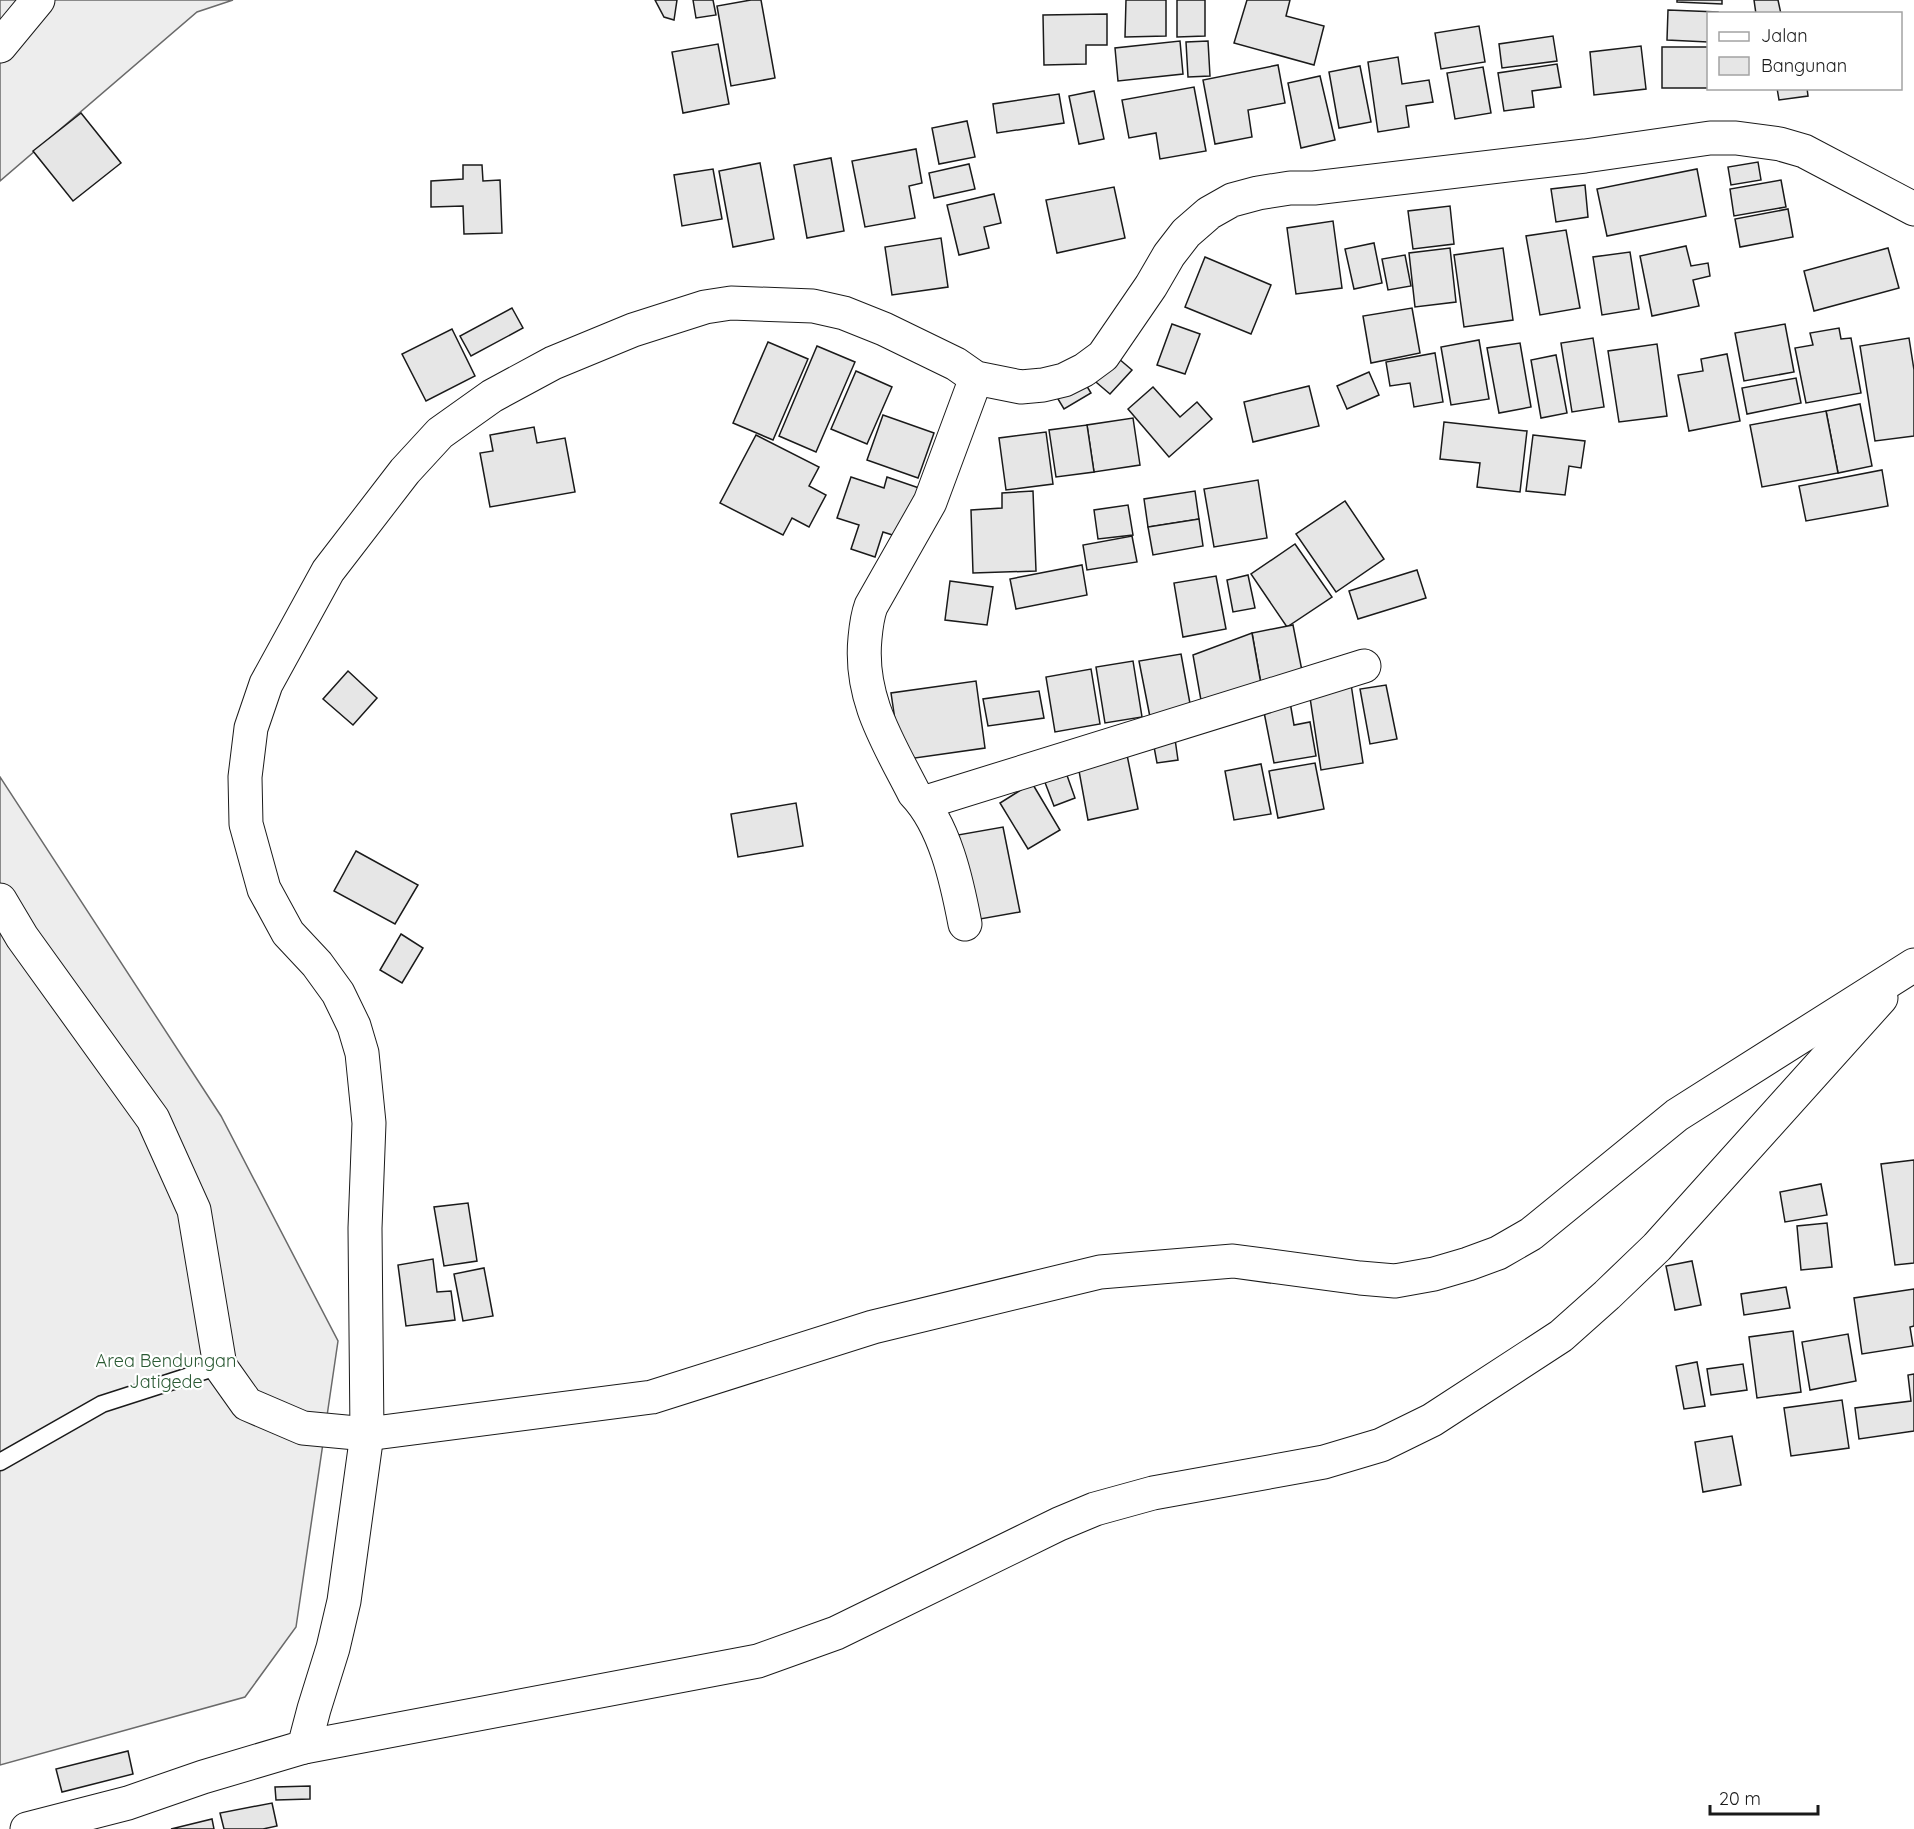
<svg xmlns="http://www.w3.org/2000/svg" width="1914" height="1829" viewBox="0 0 1914 1829" font-family="Quicksand,sans-serif">
<rect width="100%" height="100%" fill="#fff"/>
<g fill="#ededed" stroke="#6a6a6a" stroke-width="1.5">
<polygon points="0,0 233,0 197,12 0,181"/>
<polygon points="0,777 221,1116 338,1341 296,1627 245,1697 0,1765"/>
</g>
<g fill="#e6e6e6" stroke="#1a1a1a" stroke-width="1.5">
<polygon points="655,0 677,0 674,20 664,17"/>
<polygon points="693,0 713,0 716,15 696,18"/>
<polygon points="751,0 761,0 775,78 731,86 717,6"/>
<polygon points="1126,0 1166,0 1166,36 1125,37"/>
<polygon points="1177,0 1205,0 1205,36 1177,37"/>
<polygon points="1247,0 1290,0 1286,16 1324,26 1314,65 1234,43"/>
<polygon points="1677,0 1722,0 1722,4 1677,2"/>
<polygon points="1754,0 1778,0 1781,14 1756,14"/>
<polygon points="1668,10 1718,12 1718,14 1708,14 1708,42 1667,40"/>
<polygon points="1107,14 1107,45 1086,45 1086,64 1044,65 1043,15"/>
<polygon points="1479,26 1485,62 1441,69 1435,33"/>
<polygon points="1553,36 1557,61 1502,68 1499,44"/>
<polygon points="1180,41 1183,74 1118,81 1115,48"/>
<polygon points="1208,41 1210,76 1188,77 1186,42"/>
<polygon points="718,44 729,104 683,113 672,52"/>
<polygon points="1641,46 1646,89 1594,95 1590,52"/>
<rect x="1662" y="47" width="46" height="41"/>
<polygon points="1398,57 1402,84 1429,80 1433,102 1406,106 1409,127 1378,132 1368,62"/>
<polygon points="1557,64 1561,87 1532,91 1534,107 1504,111 1498,73"/>
<polygon points="1278,65 1285,103 1248,110 1252,137 1215,144 1203,80"/>
<polygon points="1360,66 1371,122 1339,128 1329,72"/>
<polygon points="1483,67 1491,113 1455,119 1447,73"/>
<polygon points="1320,76 1335,140 1301,148 1288,83"/>
<polygon points="1194,87 1206,151 1160,159 1156,133 1129,138 1122,100"/>
<polygon points="1777,88 1807,88 1808,96 1779,100"/>
<polygon points="1094,91 1104,139 1079,144 1069,96"/>
<polygon points="1059,94 1064,123 997,133 993,104"/>
<polygon points="81,113 121,163 73,201 33,151"/>
<polygon points="967,121 975,157 939,164 932,128"/>
<polygon points="916,149 922,183 909,186 915,218 865,227 852,161"/>
<polygon points="831,158 844,231 807,238 794,165"/>
<polygon points="1758,162 1761,180 1731,185 1728,167"/>
<polygon points="760,163 774,239 733,247 719,171"/>
<polygon points="969,164 975,189 934,198 929,173"/>
<polygon points="463,165 482,165 483,181 500,180 502,233 464,234 463,206 431,207 431,181 463,179"/>
<polygon points="713,169 722,219 682,226 674,175"/>
<polygon points="1697,169 1706,216 1607,236 1597,189"/>
<polygon points="1781,180 1786,207 1734,216 1730,189"/>
<polygon points="1585,185 1588,217 1556,222 1551,189"/>
<polygon points="1114,187 1125,238 1057,253 1046,200"/>
<polygon points="994,194 1001,223 984,227 989,248 959,255 947,205"/>
<polygon points="1450,206 1454,244 1413,249 1408,211"/>
<polygon points="1788,209 1793,237 1740,247 1735,219"/>
<polygon points="1333,221 1342,288 1296,294 1287,228"/>
<polygon points="1566,230 1580,308 1540,315 1526,236"/>
<polygon points="941,238 948,287 892,295 885,247"/>
<polygon points="1374,243 1382,283 1354,289 1345,249"/>
<polygon points="1686,246 1691,266 1708,263 1710,276 1693,280 1699,306 1652,316 1640,256"/>
<polygon points="1450,248 1456,302 1415,307 1409,253"/>
<polygon points="1503,248 1513,320 1464,327 1454,255"/>
<polygon points="1888,248 1899,288 1814,311 1804,271"/>
<polygon points="1630,252 1639,309 1602,315 1593,257"/>
<polygon points="1405,255 1411,286 1388,290 1382,259"/>
<polygon points="1205,257 1271,285 1251,334 1185,307"/>
<polygon points="512,308 523,328 471,356 460,336"/>
<polygon points="1412,308 1420,353 1371,363 1363,316"/>
<polygon points="1172,324 1200,334 1185,374 1157,365"/>
<polygon points="1785,324 1794,372 1744,381 1735,333"/>
<polygon points="1839,328 1841,339 1851,338 1861,393 1806,403 1795,348 1813,345 1810,333"/>
<polygon points="452,329 475,376 426,401 402,354"/>
<polygon points="1593,338 1604,407 1572,412 1561,343"/>
<polygon points="1909,338 1914,370 1914,436 1875,441 1860,346"/>
<polygon points="1479,340 1489,399 1451,405 1441,347"/>
<polygon points="768,342 808,359 773,440 733,423"/>
<polygon points="1520,343 1531,407 1499,413 1487,348"/>
<polygon points="1657,344 1667,416 1619,422 1608,351"/>
<polygon points="817,346 855,362 816,452 779,436"/>
<polygon points="1112,353 1132,370 1110,394 1090,377"/>
<polygon points="1435,353 1443,402 1414,407 1410,383 1390,386 1386,362"/>
<polygon points="1727,354 1740,421 1689,431 1678,375 1703,371 1701,359"/>
<polygon points="1556,355 1567,413 1541,418 1531,360"/>
<polygon points="856,371 892,387 867,444 831,429"/>
<polygon points="1369,372 1379,395 1347,409 1337,386"/>
<polygon points="1079,373 1091,393 1064,409 1052,389"/>
<polygon points="1796,378 1801,403 1747,414 1742,388"/>
<polygon points="1309,386 1319,426 1253,442 1244,402"/>
<polygon points="1153,387 1180,417 1197,402 1212,419 1169,457 1128,409"/>
<polygon points="1860,404 1872,466 1838,473 1826,411"/>
<polygon points="1826,411 1838,473 1762,487 1750,425"/>
<polygon points="883,415 934,433 918,478 867,460"/>
<polygon points="1133,418 1140,465 1094,472 1087,425"/>
<polygon points="1444,422 1527,431 1520,492 1477,487 1480,463 1440,459"/>
<polygon points="1087,425 1094,472 1056,477 1049,430"/>
<polygon points="534,427 537,443 565,438 575,492 490,507 480,453 493,451 490,435"/>
<polygon points="1046,432 1053,484 1006,490 999,438"/>
<polygon points="756,435 819,467 809,486 826,495 809,527 792,518 783,535 720,503"/>
<polygon points="1533,435 1585,441 1581,468 1569,466 1565,495 1526,491"/>
<polygon points="1882,470 1888,506 1806,521 1799,486"/>
<polygon points="851,477 884,488 887,477 919,488 902,538 883,532 875,557 851,549 859,525 837,518"/>
<polygon points="1258,480 1267,538 1214,547 1204,489"/>
<polygon points="1033,491 1036,571 973,573 971,510 1002,508 1002,493"/>
<polygon points="1195,491 1199,519 1148,527 1144,499"/>
<polygon points="1345,501 1384,559 1336,592 1296,534"/>
<polygon points="1128,505 1133,535 1098,539 1094,510"/>
<polygon points="1199,519 1203,546 1153,555 1148,527"/>
<polygon points="1132,536 1137,562 1087,570 1083,545"/>
<polygon points="1295,544 1332,597 1287,627 1251,574"/>
<polygon points="1082,565 1087,595 1016,609 1010,579"/>
<polygon points="1417,570 1426,598 1358,619 1349,591"/>
<polygon points="1248,575 1255,608 1233,612 1227,580"/>
<polygon points="1216,576 1226,629 1183,637 1174,583"/>
<polygon points="950,581 993,587 987,625 945,620"/>
<polygon points="1293,625 1303,676 1261,684 1252,633"/>
<polygon points="1252,633 1261,684 1202,706 1193,655"/>
<polygon points="1181,654 1191,709 1150,717 1139,661"/>
<polygon points="1133,661 1142,717 1105,723 1096,667"/>
<polygon points="1091,669 1100,724 1055,732 1046,677"/>
<polygon points="348,671 377,698 353,725 323,699"/>
<polygon points="976,681 985,748 901,760 891,693"/>
<polygon points="1351,684 1363,763 1321,770 1309,691"/>
<polygon points="1386,685 1397,739 1370,744 1360,689"/>
<polygon points="1039,691 1044,718 988,726 983,699"/>
<polygon points="1290,702 1294,725 1310,722 1316,756 1274,763 1263,707"/>
<polygon points="1174,732 1178,760 1157,763 1152,736"/>
<polygon points="1126,750 1138,809 1088,820 1077,760"/>
<polygon points="1315,763 1324,809 1278,818 1269,771"/>
<polygon points="1063,764 1075,798 1054,806 1041,772"/>
<polygon points="1261,764 1271,814 1234,820 1225,771"/>
<polygon points="1032,783 1060,830 1028,849 1000,803"/>
<polygon points="796,803 803,846 738,857 731,814"/>
<polygon points="1003,827 1020,912 969,921 952,836"/>
<polygon points="356,851 418,885 395,924 334,891"/>
<polygon points="401,934 423,948 402,983 380,970"/>
<polygon points="1914,1160 1914,1263 1895,1265 1881,1164"/>
<polygon points="1821,1184 1827,1215 1785,1222 1780,1192"/>
<polygon points="468,1203 477,1261 444,1266 434,1207"/>
<polygon points="1827,1223 1832,1267 1801,1270 1797,1226"/>
<polygon points="433,1259 437,1292 451,1291 455,1320 406,1326 398,1265"/>
<polygon points="1692,1261 1701,1305 1675,1310 1666,1266"/>
<polygon points="484,1268 493,1316 463,1321 454,1274"/>
<polygon points="1786,1287 1790,1308 1744,1315 1741,1294"/>
<polygon points="1914,1289 1914,1326 1910,1327 1913,1346 1862,1354 1854,1298"/>
<polygon points="1793,1331 1801,1392 1757,1398 1749,1337"/>
<polygon points="1848,1334 1856,1381 1810,1390 1802,1342"/>
<polygon points="1697,1362 1705,1406 1684,1409 1676,1366"/>
<polygon points="1743,1364 1747,1390 1711,1395 1707,1369"/>
<polygon points="1914,1374 1914,1431 1859,1439 1855,1408 1911,1401 1908,1375"/>
<polygon points="1842,1400 1849,1448 1791,1456 1784,1408"/>
<polygon points="1732,1436 1741,1485 1703,1492 1695,1442"/>
<polygon points="128,1751 133,1774 62,1792 56,1769"/>
<polygon points="310,1786 310,1799 276,1800 275,1787"/>
<polygon points="272,1803 277,1826 263,1829 224,1829 220,1813"/>
<polygon points="212,1819 214,1829 171,1829"/>
</g>
<g fill="none" stroke-linecap="round" stroke-linejoin="round">
<g stroke="#1a1a1a" stroke-width="19">
<polyline id="service" points="0,1462 102,1404 220,1366"/>
</g>
<g stroke="#1a1a1a" stroke-width="35">
<g id="minor">
<polyline points="0,46 38,0"/>
<polyline points="923,803 1364,666"/>
<polyline points="0,900 22,937 153,1119 194,1210 220,1366 247,1404 303,1428 367,1434 652,1397 873,1327 1100,1272 1233,1261 1360,1278 1395,1281 1434,1274 1468,1264 1498,1253 1531,1234 1677,1115 1914,965"/>
<path d="M965,924C957,882 945,825 914,793C888,742 859,698 865,638C866,627 867,617 871,606L930,502L976,378"/>
<polyline points="304,1747 758,1661 836,1633 1059,1524 1095,1509 1153,1493 1324,1462 1381,1445 1432,1420 1561,1336 1607,1295 1657,1247 1881,998"/>
<polyline points="27,1829 128,1803 203,1777 304,1747 314,1709 333,1648 344,1601 367,1434 365,1228 369,1123 362,1053 354,1026 338,993 317,964 288,933 264,889 246,824 245,777 251,728 266,684 328,571 405,471 440,433 492,396 553,363 633,330 705,307 731,303 813,306 844,313 884,329 956,364 976,378 1021,387 1043,385 1064,380 1084,370 1103,356 1151,286 1169,255 1186,233 1209,213 1232,200 1258,193 1290,188 1314,188 1585,156 1710,138 1736,138 1780,144 1804,151 1914,209"/>
</g>
</g>
<use href="#service" stroke="#fff" stroke-width="16"/>
<use href="#minor" stroke="#fff" stroke-width="33"/>
</g>
<g text-anchor="middle" dominant-baseline="central" stroke-width="4.5" stroke-linejoin="round" paint-order="stroke">
<g font-size="18" fill="#2b5a34" stroke="#fff">
<text x="166" y="1360">Area Bendungan<tspan x="166" dy="21">Jatigede</tspan></text>
</g>
</g>
<rect x="1707" y="12" width="195" height="78" fill="#ffffff" stroke="#a3a3a3" stroke-width="1.5"/>
<rect x="1719" y="32" width="30" height="9" fill="#ffffff" stroke="#a3a3a3" stroke-width="1.5"/>
<text x="1761" y="42" font-size="18" fill="#1a1a1a">Jalan</text>
<rect x="1719" y="57" width="30" height="18" fill="#e6e6e6" stroke="#a3a3a3" stroke-width="1.5"/>
<text x="1761" y="72" font-size="18" fill="#1a1a1a">Bangunan</text>
<path d="M1710 1805v9h108v-9" fill="none" stroke="#1a1a1a" stroke-width="3"/>
<text x="1719" y="1805" font-size="18" fill="#1a1a1a" stroke="#ffffff" stroke-width="4.5" paint-order="stroke">20 m</text>
</svg>
